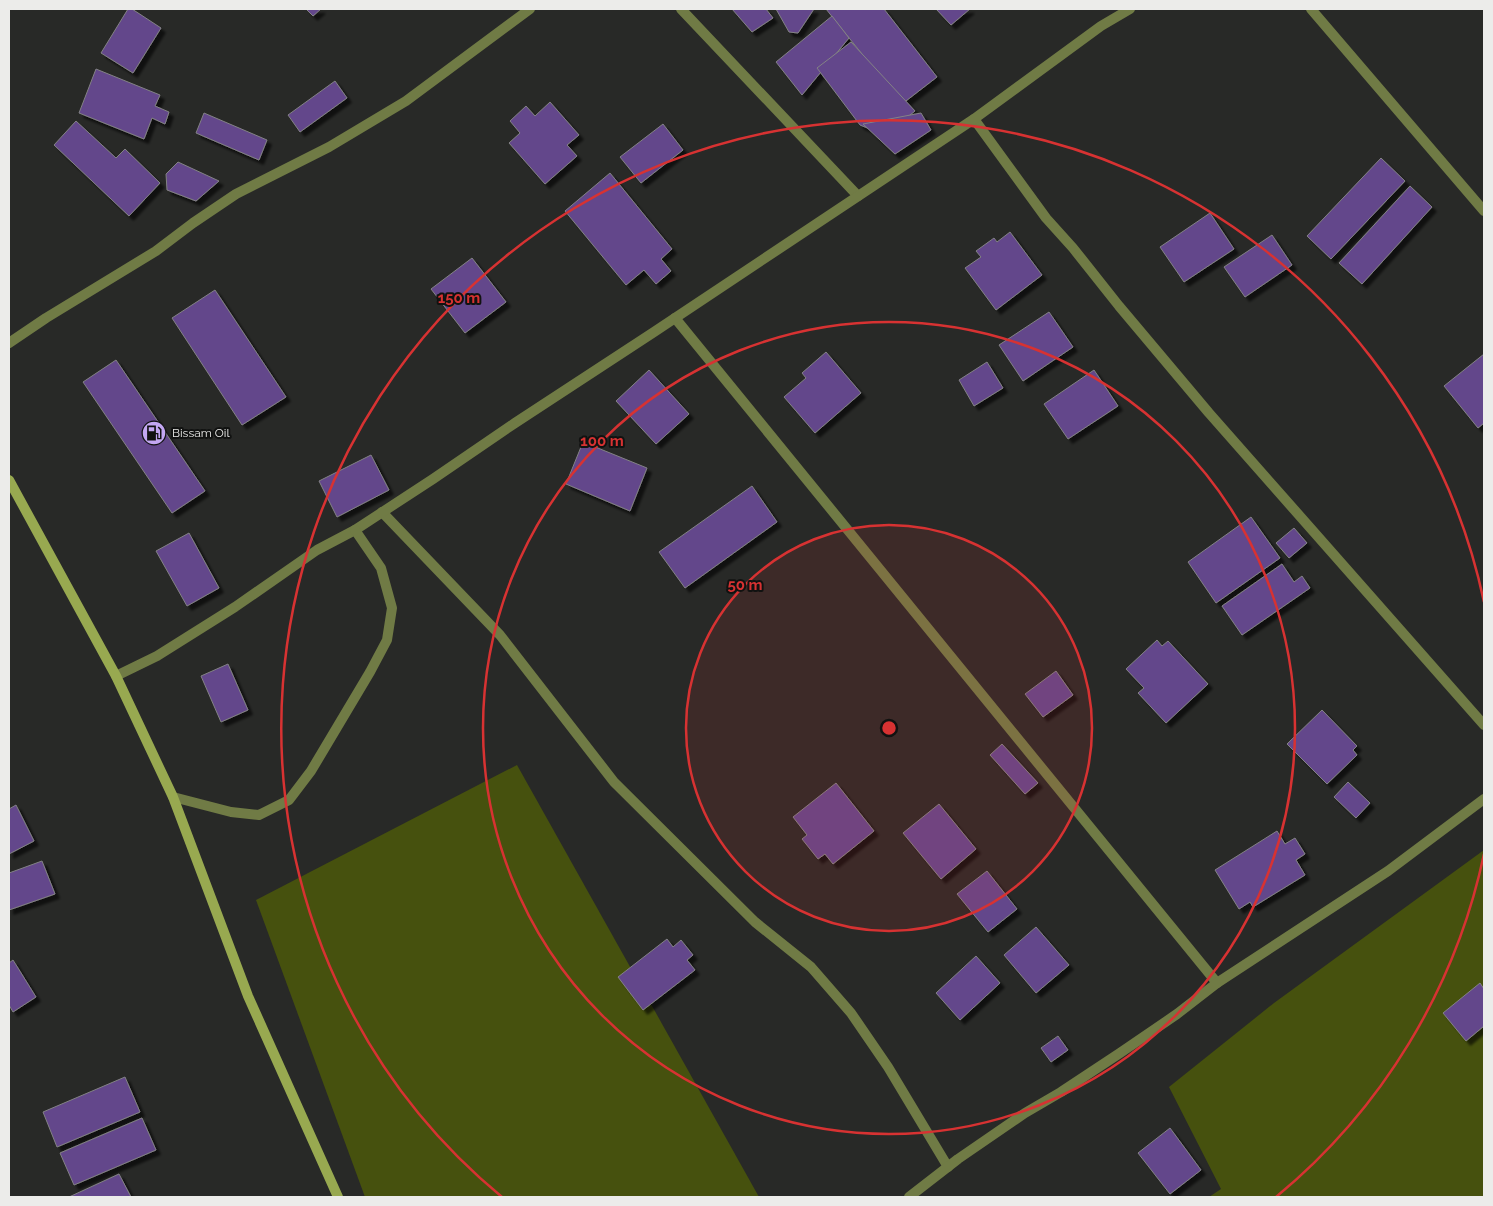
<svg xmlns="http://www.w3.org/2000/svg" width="1493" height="1206" viewBox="0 0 1493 1206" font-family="Raleway,sans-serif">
<defs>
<filter id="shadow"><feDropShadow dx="4.5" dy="4.5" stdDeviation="1" flood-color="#0009"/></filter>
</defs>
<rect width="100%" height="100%" fill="#282927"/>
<g fill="#46510e">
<polygon points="517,765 759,1197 365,1197 256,900"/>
<polygon points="1484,850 1484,1197 1209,1197 1221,1189 1169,1087 1274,1003"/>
</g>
<g fill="#63478b" stroke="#838285" filter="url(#shadow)">
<polygon points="128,9 132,9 161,28 133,73 101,53"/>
<polygon points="306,9 321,9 313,16"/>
<polygon points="732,9 766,9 773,18 752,32"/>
<polygon points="776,9 814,9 798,33 789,32"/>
<polygon points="826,9 884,9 937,77 902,104"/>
<polygon points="936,9 970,9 951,25"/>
<polygon points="832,16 849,38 802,95 776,62"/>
<polygon points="851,42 915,111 885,135 860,125 817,68"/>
<polygon points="96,69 160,95 155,106 169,112 165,124 152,118 144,139 79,113"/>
<polygon points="335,81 347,98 300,132 288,115"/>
<polygon points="550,102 579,135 567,145 577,156 545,184 509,143 520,133 510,121 526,106 535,116"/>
<polygon points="204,113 267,140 259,160 196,133"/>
<polygon points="921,113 931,130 895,154 863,124"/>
<polygon points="76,121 116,158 125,149 160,183 129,216 54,145"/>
<polygon points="663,124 683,150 641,183 620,157"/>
<polygon points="1381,158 1405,181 1331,259 1307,236"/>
<polygon points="178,162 219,181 196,201 167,190 166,174"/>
<polygon points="610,173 672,249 661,259 671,271 656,284 644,270 626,285 565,211"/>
<polygon points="1410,186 1432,207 1362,284 1339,263"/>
<polygon points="1210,213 1234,249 1184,282 1160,247"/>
<polygon points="1010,232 1042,275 996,310 965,268 981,257 976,251 994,238 997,242"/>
<polygon points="1272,235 1292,265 1245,297 1224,267"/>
<polygon points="472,258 506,302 465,333 431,289"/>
<polygon points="215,290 286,397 242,425 172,318"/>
<polygon points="1049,312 1073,347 1023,381 999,345"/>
<polygon points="826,352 861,393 815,433 784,397 806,378 802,373"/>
<polygon points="1484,354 1484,423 1478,428 1444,386"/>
<polygon points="116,360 205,491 172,513 83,382"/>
<polygon points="987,362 1003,388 974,406 959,380"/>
<polygon points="649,370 689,414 656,444 616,401"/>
<polygon points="1094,370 1118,406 1068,439 1044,404"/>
<polygon points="583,442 647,468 630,511 566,484"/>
<polygon points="371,455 389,490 337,517 319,481"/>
<polygon points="752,486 777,522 685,588 659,552"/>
<polygon points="1251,517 1280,558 1216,603 1188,562"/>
<polygon points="1294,528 1307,543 1289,558 1276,543"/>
<polygon points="189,533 219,588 187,606 156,551"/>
<polygon points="1282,564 1294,582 1302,576 1310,588 1242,635 1222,606"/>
<polygon points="1157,640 1162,646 1168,641 1208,684 1166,723 1138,693 1144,688 1126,669"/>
<polygon points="228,664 248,710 221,722 201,676"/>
<polygon points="1056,671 1073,695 1043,717 1025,694"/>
<polygon points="1322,710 1357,746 1353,750 1357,755 1327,784 1287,744"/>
<polygon points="1002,744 1038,783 1025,794 990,755"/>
<polygon points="1348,782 1370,803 1356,818 1334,797"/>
<polygon points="836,783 874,831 833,864 825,854 818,859 802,839 807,835 793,817"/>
<polygon points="939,804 976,849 941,879 903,833"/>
<polygon points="16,805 34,841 9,854 9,809"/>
<polygon points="1277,831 1285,844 1295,838 1305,854 1296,860 1305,875 1253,907 1250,902 1239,909 1215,870"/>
<polygon points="42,861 55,894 9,910 9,873"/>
<polygon points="987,871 1017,909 988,932 957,894"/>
<polygon points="1036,927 1069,965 1036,993 1004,955"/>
<polygon points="667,939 673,947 681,940 693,955 687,960 695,970 643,1010 618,977"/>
<polygon points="976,956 1000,983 960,1020 936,993"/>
<polygon points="13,960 36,997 13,1012 9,1005 9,963"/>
<polygon points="1480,983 1484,989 1484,1026 1466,1041 1443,1013"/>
<polygon points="1058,1036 1068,1050 1051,1062 1041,1048"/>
<polygon points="125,1077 140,1112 57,1147 43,1112"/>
<polygon points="142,1118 156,1150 74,1185 60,1153"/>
<polygon points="1170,1128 1201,1170 1170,1194 1138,1153"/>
<polygon points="119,1174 131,1197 69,1197"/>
</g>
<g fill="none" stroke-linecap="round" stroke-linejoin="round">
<g stroke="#707b45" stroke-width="10">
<polyline points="681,9 858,196"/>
<polyline points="1311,9 1484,211"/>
<polyline points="974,119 1046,218 1073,248 1119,306 1209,413 1484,725"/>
<polyline points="675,318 1217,983"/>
<polyline points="9,343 46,318 156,251 193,223 236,194 329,147 406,101 530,9"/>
<polyline points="382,512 500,635 614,782 755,922 811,967 851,1013 888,1067 948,1167"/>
<polyline points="116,676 157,656 235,607 317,550 355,530 433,479 515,423 654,332 974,119 1101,26 1130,9"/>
<polyline points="173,797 231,812 259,815 289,800 311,771 370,672 387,640 392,608 381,568 355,530"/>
<polyline points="909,1197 958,1159 1025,1113 1061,1092 1120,1053 1177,1014 1217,983 1388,871 1484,799"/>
</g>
<polyline stroke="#98a950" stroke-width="10" points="9,480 116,676 173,797 248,996 338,1197"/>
</g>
<circle cx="889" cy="728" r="203" fill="#d73232" fill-opacity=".12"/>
<g fill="none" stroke="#d73232" stroke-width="2.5">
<circle cx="889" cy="728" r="203"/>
<circle cx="889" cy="728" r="406"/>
<path d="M1484 854A608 608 0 0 1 1276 1197M502 1197A608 608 0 1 1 1484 602"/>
</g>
<defs>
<g id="fuel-disc" transform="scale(1.25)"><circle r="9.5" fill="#c3a7f2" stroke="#111211"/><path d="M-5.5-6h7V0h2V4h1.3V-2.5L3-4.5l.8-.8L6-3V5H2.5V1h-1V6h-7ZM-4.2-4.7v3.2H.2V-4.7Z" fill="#111"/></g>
</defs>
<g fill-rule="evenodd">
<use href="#fuel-disc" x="154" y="433"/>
</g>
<g text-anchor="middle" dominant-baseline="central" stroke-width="4" stroke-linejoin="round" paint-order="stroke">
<g font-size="12" fill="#ececea" stroke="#111211" text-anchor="start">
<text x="172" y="433">Bissam Oil</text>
</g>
</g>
<circle cx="889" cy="728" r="8" fill="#d73232" stroke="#111211" stroke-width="2.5"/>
<g font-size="15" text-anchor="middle" font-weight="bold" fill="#d73232" stroke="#111211" stroke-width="4" stroke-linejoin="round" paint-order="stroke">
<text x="459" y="303">150 m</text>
<text x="602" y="446">100 m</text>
<text x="745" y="590">50 m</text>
</g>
<rect width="1493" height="1206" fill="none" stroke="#ececea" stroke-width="20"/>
</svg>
